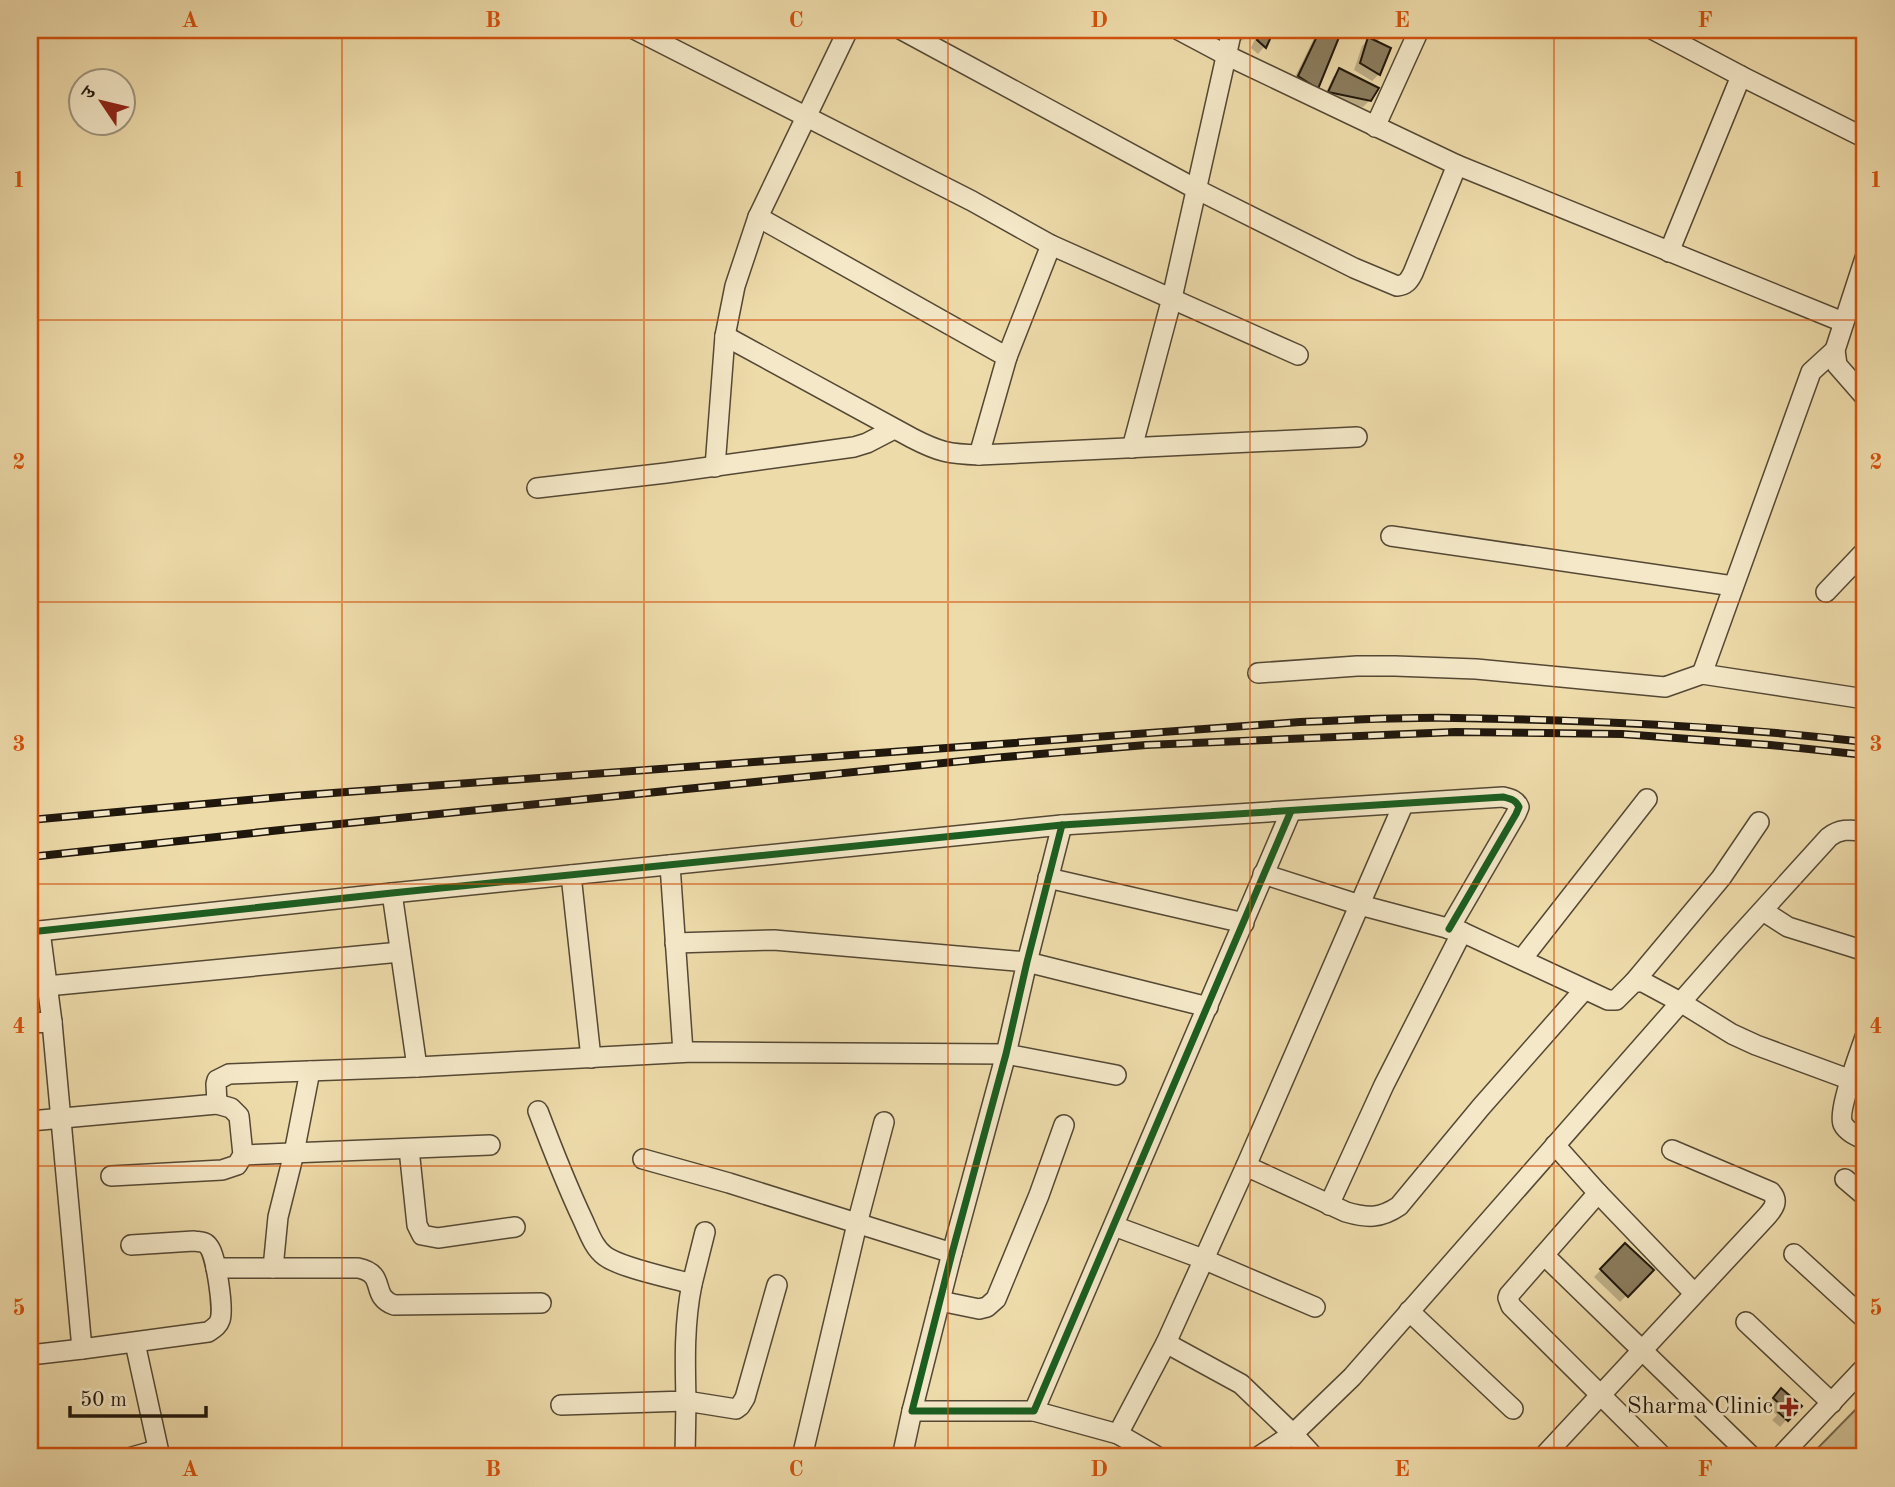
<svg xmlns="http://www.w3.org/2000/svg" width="1895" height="1487" viewBox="0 0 1895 1487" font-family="'Old Standard TT','Noto Serif Devanagari',serif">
<rect width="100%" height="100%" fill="#eedbaa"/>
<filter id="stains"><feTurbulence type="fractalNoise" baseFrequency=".00286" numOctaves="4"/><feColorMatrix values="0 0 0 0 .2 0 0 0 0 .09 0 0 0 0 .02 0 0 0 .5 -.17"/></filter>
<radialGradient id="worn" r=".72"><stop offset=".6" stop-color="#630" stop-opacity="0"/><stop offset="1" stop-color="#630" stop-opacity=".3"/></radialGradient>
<polygon fill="#cbba8f" stroke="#76684e" stroke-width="2" points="1865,1400 1865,1446 1855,1457 1809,1457"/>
<g fill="#0003">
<polygon points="1202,30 1214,30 1211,35 1205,42 1198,36"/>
<polygon points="1234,30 1251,30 1242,41"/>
<polygon points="1259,30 1272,30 1264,47 1258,54 1251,48"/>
<polygon points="1318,30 1340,30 1317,88 1292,83"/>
<polygon points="1359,30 1387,30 1376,43 1379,74 1372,81 1354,70 1362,46 1370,38"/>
<polygon points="1340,70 1370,100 1363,107 1323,99 1333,77"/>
<polygon points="1625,1245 1651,1270 1620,1302 1594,1277"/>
<polygon points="1774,1397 1799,1406 1780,1427 1772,1420 1777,1415 1767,1406"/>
</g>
<g fill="#8b7d5e" stroke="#20170c" stroke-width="2">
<polygon points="1262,30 1274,30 1266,48 1257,40"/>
<polygon points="1320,30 1342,30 1318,89 1298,76"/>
<polygon points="1368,37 1391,48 1380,75 1360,63"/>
<polygon points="1339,68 1379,88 1371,101 1328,92"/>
<polygon points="1625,1243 1654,1270 1628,1297 1600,1269"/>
<polygon points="1781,1388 1802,1406 1788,1421 1778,1412 1783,1407 1773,1398"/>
</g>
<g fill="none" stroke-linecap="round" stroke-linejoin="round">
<g stroke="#544834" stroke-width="22">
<g id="minor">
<polyline points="636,30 972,201 1051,245 1298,355"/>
<path d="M902,30L1196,189L1354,268L1397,286C1406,285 1409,281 1413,273L1457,165"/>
<polyline points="1179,30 1226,55 1457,165 1843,322"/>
<polyline points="1654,30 1741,76 1865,138"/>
<polyline points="1375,127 1419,30"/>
<polyline points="758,217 1007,357"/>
<polyline points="1669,252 1741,76"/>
<polyline points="1865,258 1835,350 1837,365 1865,397"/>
<path d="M725,336L912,438C939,452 949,454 979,455L1357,437"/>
<polyline points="1132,448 1172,298 1232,30"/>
<polyline points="979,455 1007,357 1051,245"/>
<polyline points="715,467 725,336 735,286 758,217 848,30"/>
<polyline points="537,488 666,473 854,447 867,443 894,429"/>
<polyline points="1391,536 1733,586"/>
<polyline points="1826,592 1865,551"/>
<polyline points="1258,673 1357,666 1395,666 1476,669 1665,687 1702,674 1865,699"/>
<polyline points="1702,674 1811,372 1835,350"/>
<polyline points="1062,825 1027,962 1006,1054 952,1253 912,1411 1034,1411 1291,811"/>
<polyline points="670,865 683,1052"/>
<polyline points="1263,874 1360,905 1462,932 1608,1000 1616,1000 1634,982 1643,982 1682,1003 1732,1034 1756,1045 1851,1080"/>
<polyline points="571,875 591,1058"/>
<polyline points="1048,878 1244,923"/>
<polyline points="392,893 417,1067"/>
<polyline points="1763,911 1788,927 1865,951"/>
<path d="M40,931L52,1022L82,1349L208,1332C214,1328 218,1326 220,1320C224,1309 216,1256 209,1247C205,1241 200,1242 194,1241L131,1245"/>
<path d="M30,932L392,893L1062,825L1503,797C1511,799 1516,800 1519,807L1516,814L1449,929"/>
<polyline points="675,943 774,940 1027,962 1208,1007"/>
<polyline points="1522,959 1647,799"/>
<polyline points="1634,982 1721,878 1759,822"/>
<polyline points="47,986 400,952"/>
<polyline points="30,1023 52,1022"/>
<path d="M1865,1037C1860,1052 1837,1112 1843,1124C1847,1132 1857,1136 1865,1140"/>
<path d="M538,1111C552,1148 566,1184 583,1220C589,1233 594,1248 605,1256C621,1268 671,1278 692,1284L705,1232"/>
<polyline points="30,1121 217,1104 216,1084 217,1080 229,1074 417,1067 692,1052 1006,1054 1116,1075"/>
<polyline points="1555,1145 1598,1193 1694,1293"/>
<polyline points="409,1149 417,1225 422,1235 438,1238 515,1227"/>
<polyline points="243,1155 490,1145"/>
<polyline points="643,1159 729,1183 952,1253"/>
<path d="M1246,1166L1346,1212C1367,1218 1380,1219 1399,1206L1481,1107L1584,990"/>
<polyline points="111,1176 222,1170 237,1165 243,1155 239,1116 231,1108 217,1104"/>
<polyline points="1845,1179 1865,1196"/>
<polyline points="1598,1193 1509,1295 1508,1298 1511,1306 1663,1457"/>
<polyline points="1329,1205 1384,1085 1462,932"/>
<polyline points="1114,1226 1203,1259 1315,1307"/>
<polyline points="1794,1254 1865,1319"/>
<polyline points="1544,1255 1752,1457"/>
<path d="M216,1268H358C388,1274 369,1296 394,1305L541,1303"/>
<polyline points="273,1268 278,1217 294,1153 310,1071"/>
<polyline points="940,1301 979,1309 987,1307 996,1299 1039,1195 1064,1125"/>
<polyline points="1409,1311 1513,1409"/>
<polyline points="1746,1322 1832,1403"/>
<polyline points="135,1343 160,1457"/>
<polyline points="1166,1343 1241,1384 1293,1434 1314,1457"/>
<polyline points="30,1355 82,1349"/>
<path d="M561,1405L686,1401C685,1361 684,1323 692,1284"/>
<polyline points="1034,1411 1118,1434 1166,1343 1246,1166 1403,805"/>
<polyline points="1118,1434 1158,1457"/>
<polyline points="132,1457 157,1450"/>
<polyline points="685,1457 686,1401 736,1409 740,1406 745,1398 777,1285"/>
<polyline points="802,1457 857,1224 884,1122"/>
<polyline points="902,1457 912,1411"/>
<path d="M1258,1457L1293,1434L1352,1377L1731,945L1829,837C1841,828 1851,830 1865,831"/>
<path d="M1543,1457L1767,1216C1774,1208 1779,1201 1771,1192L1672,1150"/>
<polyline points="1780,1457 1865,1367"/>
</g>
</g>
<use href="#minor" stroke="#f4e8c8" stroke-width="19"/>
<g stroke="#20170c" stroke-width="8">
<g id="rail">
<path d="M30,820L292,796L1300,722C1352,720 1404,717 1455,718C1592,720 1729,726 1865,742"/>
<polyline points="30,857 290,829 993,758 1146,745 1455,732 1622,734 1770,745 1865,755"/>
</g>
</g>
<use href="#rail" stroke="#f4e8c8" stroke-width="5" stroke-dasharray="16" stroke-linecap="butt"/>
<g stroke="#f4e8c8" stroke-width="11">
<g id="cycleway">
<polyline points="1062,825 1027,962 1006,1054 952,1253 912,1411 1034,1411 1291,811"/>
<path d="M30,932L392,893L1062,825L1503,797C1511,799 1516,800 1519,807L1516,814L1449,929"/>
</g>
</g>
<use href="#cycleway" stroke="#1b5e20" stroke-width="7"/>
</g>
<path fill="none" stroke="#d4520c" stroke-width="2" stroke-opacity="0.55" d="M342,30V1457M644,30V1457M948,30V1457M1250,30V1457M1554,30V1457M30,320H1865M30,602H1865M30,884H1865M30,1166H1865"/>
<path fill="#8f2418" stroke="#f4e8c8" stroke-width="2.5" d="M1785.5 1396.5h7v7h7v7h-7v7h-7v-7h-7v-7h7z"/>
<g text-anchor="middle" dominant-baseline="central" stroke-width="5" stroke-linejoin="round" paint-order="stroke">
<g font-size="24" fill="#20170c" stroke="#f4e8c8" text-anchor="end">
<text x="1773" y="1407">Sharma Clinic</text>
</g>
</g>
<rect width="1895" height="1487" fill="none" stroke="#eedbaa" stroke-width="77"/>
<g transform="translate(102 102) rotate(305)"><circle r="33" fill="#f4e8c8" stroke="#9f947d" stroke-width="2"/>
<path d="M0-5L12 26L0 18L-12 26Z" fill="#8f2418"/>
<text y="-10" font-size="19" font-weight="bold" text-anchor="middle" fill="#20170c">उ</text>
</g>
<path d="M70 1406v10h136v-10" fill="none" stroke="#20170c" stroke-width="3.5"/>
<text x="80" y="1406" font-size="21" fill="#20170c" stroke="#f4e8c8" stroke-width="5" paint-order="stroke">50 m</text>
<rect x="38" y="38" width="1818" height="1410" fill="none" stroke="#d4520c" stroke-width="2.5"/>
<g font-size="23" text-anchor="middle" font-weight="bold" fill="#d4520c">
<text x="190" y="27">A</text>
<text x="493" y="27">B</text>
<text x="796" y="27">C</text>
<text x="1099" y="27">D</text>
<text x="1402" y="27">E</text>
<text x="1705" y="27">F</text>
<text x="19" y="187">1</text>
<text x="1876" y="187">1</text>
<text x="19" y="469">2</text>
<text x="1876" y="469">2</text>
<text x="19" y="751">3</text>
<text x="1876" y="751">3</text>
<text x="19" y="1033">4</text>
<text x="1876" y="1033">4</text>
<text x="19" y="1315">5</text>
<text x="1876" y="1315">5</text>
<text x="190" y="1476">A</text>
<text x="493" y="1476">B</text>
<text x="796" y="1476">C</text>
<text x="1099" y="1476">D</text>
<text x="1402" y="1476">E</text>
<text x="1705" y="1476">F</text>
</g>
<rect width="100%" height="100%" filter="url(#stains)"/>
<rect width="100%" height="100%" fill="url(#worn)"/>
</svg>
